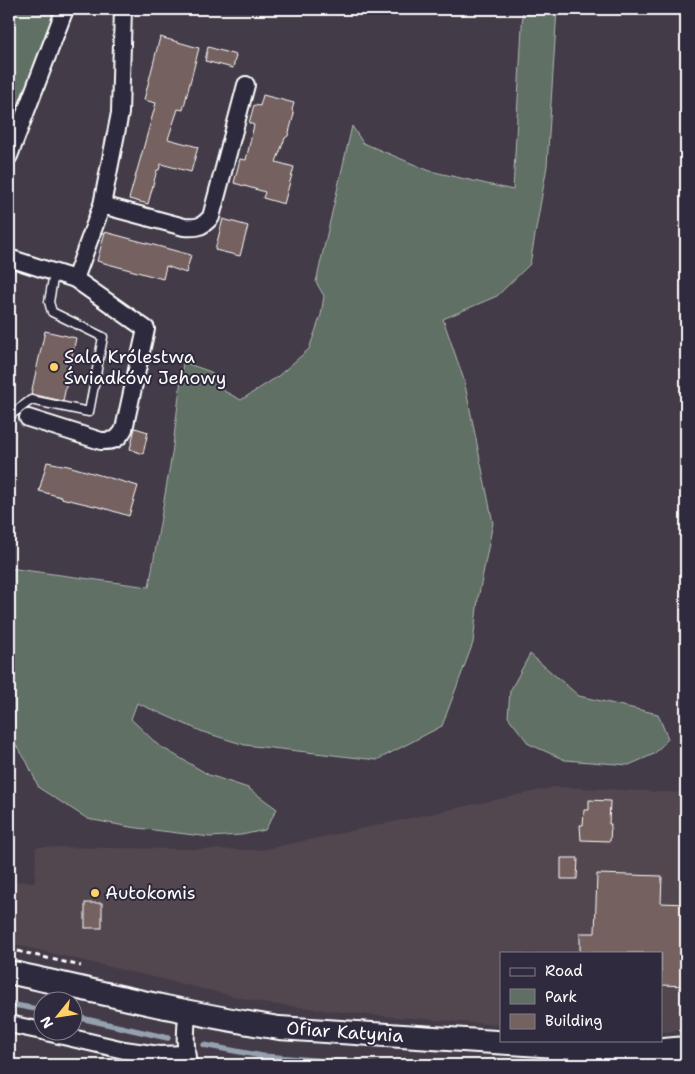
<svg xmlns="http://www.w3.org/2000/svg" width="695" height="1074" viewBox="0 0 695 1074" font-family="'Shantell Sans',sans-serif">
<rect width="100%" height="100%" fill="#443b48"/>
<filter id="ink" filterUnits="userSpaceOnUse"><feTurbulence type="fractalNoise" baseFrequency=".02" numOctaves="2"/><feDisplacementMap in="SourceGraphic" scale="10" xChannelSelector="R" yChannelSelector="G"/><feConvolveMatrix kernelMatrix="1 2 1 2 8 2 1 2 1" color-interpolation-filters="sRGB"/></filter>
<g filter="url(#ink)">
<g fill="#52474f">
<polygon points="9,758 16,851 9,851"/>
<polygon points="555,787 686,793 686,1027 668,1032 661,1032 661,953 501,953 501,1025 360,1014 263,1003 9,943 9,881 35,882 36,847 262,850"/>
</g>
<g fill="#606f65" stroke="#b0b7b2">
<polygon points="9,9 58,9 9,134"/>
<polygon points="523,9 557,9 547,166 530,264 497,296 443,319 464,380 493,523 478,599 473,643 442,726 377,760 245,745 203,732 137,703 131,719 158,745 209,775 248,788 277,809 265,830 241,835 210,837 130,827 88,819 39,788 27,762 12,739 9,738 9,568 149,587 172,454 183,362 211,372 224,391 241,400 277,377 309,349 321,315 324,296 316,282 352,126 363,143 430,171 513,190"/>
<polygon points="530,654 579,696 658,714 668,739 654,754 629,765 565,760 529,744 508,717 510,691"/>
</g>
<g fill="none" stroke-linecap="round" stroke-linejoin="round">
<g stroke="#95a1af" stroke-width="5.5">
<polyline points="9,1004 42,1010"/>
<polyline points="72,1016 168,1038"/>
<polyline points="204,1045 262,1056 375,1065"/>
<polyline points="450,1065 466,1065"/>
</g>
</g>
<g fill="#746260" stroke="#fff">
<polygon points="160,37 199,48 183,110 178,109 168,139 198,147 191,172 161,164 159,170 157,170 148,204 129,199 156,103 144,100"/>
<polygon points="208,47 236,55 233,68 205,61"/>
<polygon points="263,95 294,103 292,110 294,114 288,136 285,138 276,162 294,167 284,204 263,198 265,192 234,183 240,159 246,160 254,125 249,123 254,105 260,106"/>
<polygon points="223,219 248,226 240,256 215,250"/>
<polygon points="105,232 191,255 186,273 166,266 163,279 97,261"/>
<polygon points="45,331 76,338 63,401 31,394"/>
<polygon points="135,428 148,432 143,454 130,449"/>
<polygon points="47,462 68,466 138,486 129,516 103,508 61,498 61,497 39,491"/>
<polygon points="589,800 610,801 609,824 611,824 610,841 581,840 580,825 583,825 584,810 589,810"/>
<polygon points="561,858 578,858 577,879 561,879"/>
<polygon points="597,874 662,876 661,903 686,904 686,986 661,985 661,953 580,953 580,933 595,933"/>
<rect x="85" y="903" width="17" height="25"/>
</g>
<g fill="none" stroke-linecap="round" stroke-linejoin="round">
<g stroke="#fff" stroke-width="11">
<polyline id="lane" points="9,416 31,400 89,412 103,337 52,312 49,302 54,273"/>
</g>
<g stroke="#fff" stroke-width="20">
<g id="street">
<polyline points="9,156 65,9"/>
<path d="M102,205L184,227C198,228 202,227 211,217L246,85"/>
<path d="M9,258L75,279L146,329L124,429C118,440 114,441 101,441L28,418"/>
<polyline points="75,279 102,205 120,113 123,9"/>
<polyline points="9,1024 42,1031"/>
<polyline points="46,1032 124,1050 159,1055 186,1054"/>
<polyline points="556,1046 556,1065"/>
<path d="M188,1065C185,1048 185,1029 188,1011"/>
</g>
</g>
<g stroke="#fff" stroke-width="26">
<path id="secondary" d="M9,972C98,992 188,1014 279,1028L618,1050L653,1051L686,1048"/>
</g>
<polyline stroke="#fff" stroke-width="3" stroke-dasharray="5 4" stroke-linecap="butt" points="9,949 81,966"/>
<use href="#lane" stroke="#2f2a3d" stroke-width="8"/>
<use href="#street" stroke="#2f2a3d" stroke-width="16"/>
<use href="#secondary" stroke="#2f2a3d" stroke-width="22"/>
</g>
</g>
<g fill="#ffd166" stroke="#2f2a3d" stroke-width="2">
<circle cx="54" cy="367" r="5"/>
<circle cx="95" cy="893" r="5"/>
</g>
<g text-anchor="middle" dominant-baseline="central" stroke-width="4" stroke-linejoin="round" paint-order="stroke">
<g font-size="18" fill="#fff" stroke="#2f2a3d" text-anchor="start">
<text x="64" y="357">Sala Królestwa<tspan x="64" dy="21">Świadków Jehowy</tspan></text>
<text x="105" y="893">Autokomis</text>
</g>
<g font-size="18" fill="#fff" stroke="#2f2a3d">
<text transform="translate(345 1032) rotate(4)">Ofiar Katynia</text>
</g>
</g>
<rect width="695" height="1074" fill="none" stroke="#2f2a3d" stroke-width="30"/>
<rect x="15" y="15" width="665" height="1044" fill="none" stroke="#fff" stroke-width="2" filter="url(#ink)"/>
<rect x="500" y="952" width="162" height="90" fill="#2f2a3d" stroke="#827f8b"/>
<rect x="510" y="968" width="25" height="8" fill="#2f2a3d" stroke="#827f8b"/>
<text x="545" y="976" font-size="15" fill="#ffffff">Road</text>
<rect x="510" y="989" width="25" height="15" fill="#606f65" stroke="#827f8b"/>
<text x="545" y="1002" font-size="15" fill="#ffffff">Park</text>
<rect x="510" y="1014" width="25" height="15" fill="#746260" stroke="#827f8b"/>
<text x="545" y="1026" font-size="15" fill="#ffffff">Building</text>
<g transform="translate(58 1016) rotate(240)"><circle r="24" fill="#2f2a3d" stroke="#827f8b"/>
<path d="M0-4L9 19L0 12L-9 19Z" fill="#ffd166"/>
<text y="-8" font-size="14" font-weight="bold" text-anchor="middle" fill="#ffffff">N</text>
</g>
</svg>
